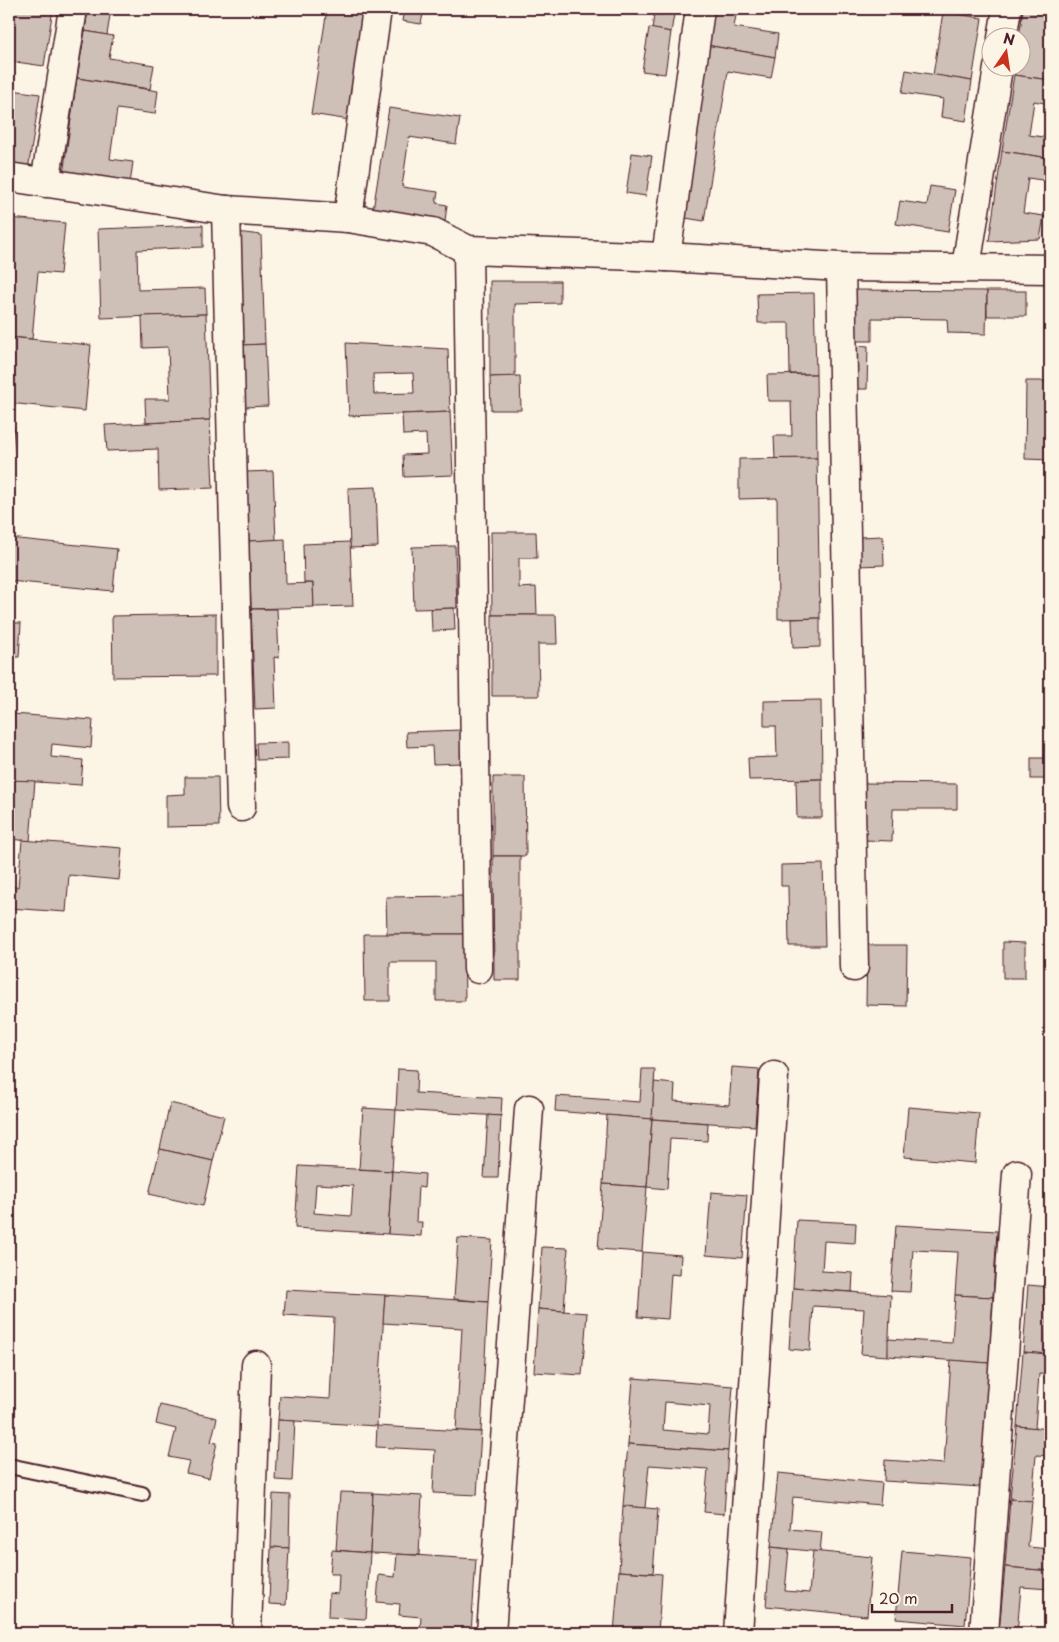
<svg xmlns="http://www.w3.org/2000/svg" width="1059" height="1642" viewBox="0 0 1059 1642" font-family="'Playpen Sans',sans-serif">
<rect width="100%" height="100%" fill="#fcf5e5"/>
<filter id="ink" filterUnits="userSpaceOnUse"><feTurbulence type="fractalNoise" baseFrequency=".02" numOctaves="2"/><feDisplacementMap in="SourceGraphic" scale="10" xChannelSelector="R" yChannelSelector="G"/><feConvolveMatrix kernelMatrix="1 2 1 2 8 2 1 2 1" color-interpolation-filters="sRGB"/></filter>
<g filter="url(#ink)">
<g fill="#cfc0b7" stroke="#4a1f2b" fill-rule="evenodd">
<polygon points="9,9 53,9 44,66 9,61"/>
<polygon points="88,9 111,9 107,35 85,31"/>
<polygon points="327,9 367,9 350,120 311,114"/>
<polygon points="404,9 424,9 421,24 402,21"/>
<polygon points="655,9 675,9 671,32 652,29"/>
<polygon points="712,9 737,9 734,27 778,34 775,57 706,45"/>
<polygon points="1023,9 1050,9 1050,80 1014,75 1015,68 1022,68 1022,38 1019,38"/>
<polygon points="943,12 982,18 972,81 933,75"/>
<polygon points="649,28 671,32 665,74 642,71"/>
<polygon points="85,31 113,36 109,58 154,65 150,89 77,78"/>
<polygon points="706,45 775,57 771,78 728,71 704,221 679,217"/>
<polygon points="906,70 972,81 966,121 941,117 943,99 902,93"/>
<polygon points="1014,75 1050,80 1050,104 1034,101 1029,135 1050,138 1050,158 1002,151"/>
<polygon points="77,78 158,91 155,114 117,109 110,159 133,162 130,184 63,174"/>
<polygon points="12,90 40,94 28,170 9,167 9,114"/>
<polygon points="389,108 460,118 456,144 409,137 402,187 438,192 436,203 447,205 445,221 373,210"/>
<polygon points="1002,151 1050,158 1049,181 1028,178 1023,213 1044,216 1040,239 989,241"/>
<polygon points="632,153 652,156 646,196 626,193"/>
<polygon points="930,186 955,190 948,232 896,224 900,201 927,205"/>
<polygon points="9,218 65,223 60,274 38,272 32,339 9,337"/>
<polygon points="203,225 203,247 137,250 138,290 205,288 206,314 101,318 98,229"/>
<polygon points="237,232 261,235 265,344 242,345"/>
<polygon points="490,281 560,281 560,303 515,304 515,377 490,377"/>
<polygon points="851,290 987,291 986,334 948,333 947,319 872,318 872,341 851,341"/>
<rect x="987" y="291" width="39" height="25"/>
<polygon points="814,293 816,374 790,374 789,323 758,323 757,294"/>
<polygon points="206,314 210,420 146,423 145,399 170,399 168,347 143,348 142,316"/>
<polygon points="9,337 91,345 85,411 9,403"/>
<path d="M346,343L448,349L450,412L349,416ZM413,373L414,393L374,394L373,374Z"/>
<polygon points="265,344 268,406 244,407 242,345"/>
<polygon points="853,345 868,346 867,389 853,389"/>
<polygon points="816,374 817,458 775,459 774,436 792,436 791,401 768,401 767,375"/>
<polygon points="520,376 521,410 491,410 490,377"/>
<polygon points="1026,381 1050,381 1050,460 1025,459"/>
<polygon points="450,412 453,475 404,477 403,455 427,454 426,434 403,435 402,414"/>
<polygon points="210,420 213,488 159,490 158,449 107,451 105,425"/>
<polygon points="9,428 14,428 11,459 9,459"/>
<polygon points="817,458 820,618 778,619 777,498 739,499 739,459"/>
<polygon points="9,459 11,459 9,484"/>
<polygon points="273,471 276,540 249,541 246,472"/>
<polygon points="376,487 378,547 350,548 348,488"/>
<polygon points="491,532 536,532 537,558 519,558 519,588 536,587 537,615 492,615"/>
<polygon points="883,536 884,565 859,566 859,537"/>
<polygon points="9,538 117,549 113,591 9,581"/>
<polygon points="285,539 286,584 313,583 314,607 251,609 249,541"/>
<polygon points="350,542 353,606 314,607 313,583 304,583 303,544"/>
<polygon points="455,546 457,608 414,609 412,547"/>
<polygon points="454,608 455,630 432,631 431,609"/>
<polygon points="251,609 277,609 279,658 274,657 276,708 255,709"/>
<polygon points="216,614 216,676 113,677 112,616"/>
<polygon points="492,615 556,615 557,644 538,644 539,696 492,696"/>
<polygon points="820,618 820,647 793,648 792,619"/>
<polygon points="9,623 21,623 19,657 9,657"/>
<polygon points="821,700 822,779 749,780 748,758 777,757 776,726 764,726 764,701"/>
<polygon points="13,714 93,720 91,748 52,744 51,757 83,760 81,785 9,780"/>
<polygon points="462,730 464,763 433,764 432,746 407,747 406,732"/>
<polygon points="288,742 288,759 257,760 256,743"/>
<rect x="1031" y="758" width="19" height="21"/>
<polygon points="185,777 218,777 219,826 166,827 166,795 185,794"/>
<polygon points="493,777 525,777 526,856 493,856"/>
<polygon points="822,779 822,818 797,818 796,780"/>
<polygon points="9,780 35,781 30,841 9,839"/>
<polygon points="865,783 957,784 957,809 893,809 892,841 864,840"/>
<polygon points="22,840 122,848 119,880 69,875 66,912 9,908 9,886 18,887"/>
<polygon points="493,856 520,856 520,980 494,980"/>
<polygon points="823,864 825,946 789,946 788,886 781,886 781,865"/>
<polygon points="464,896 464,934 387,934 386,897"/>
<polygon points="364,934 464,934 465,1001 436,1001 436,962 390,962 390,1001 365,1001"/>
<polygon points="1003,942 1025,943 1025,978 1003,978"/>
<polygon points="867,945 907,945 906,1006 866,1005"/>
<rect x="1047" y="1063" width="3" height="18"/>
<polygon points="732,1067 759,1069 755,1126 652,1119 654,1082 675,1084 674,1101 729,1105"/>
<polygon points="398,1069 417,1070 416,1093 502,1098 501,1116 396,1110"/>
<polygon points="642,1069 655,1069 652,1119 555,1111 556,1096 640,1102"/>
<polygon points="170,1103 224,1116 213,1161 160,1149"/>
<polygon points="908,1107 979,1113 975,1163 904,1157"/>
<polygon points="363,1108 396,1110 392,1171 359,1169"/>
<polygon points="488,1115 501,1116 498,1178 484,1178"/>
<polygon points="607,1115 652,1119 647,1187 603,1184"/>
<polygon points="652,1119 708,1123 707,1141 670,1139 667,1189 647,1187"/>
<polygon points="160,1149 213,1161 203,1206 149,1194"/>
<path d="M299,1166L392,1171L388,1234L295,1228ZM316,1184L353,1186L351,1216L314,1213Z"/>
<polygon points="392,1171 425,1174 424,1188 418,1187 416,1222 422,1222 421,1236 388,1234"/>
<polygon points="603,1184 647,1187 642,1252 598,1249"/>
<polygon points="711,1192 747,1195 742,1258 706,1255"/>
<polygon points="797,1220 856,1223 855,1243 824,1241 822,1271 853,1273 852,1292 793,1288"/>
<polygon points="896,1225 997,1231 993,1297 955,1295 958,1252 913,1250 910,1292 891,1291"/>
<polygon points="458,1238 492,1240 488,1302 454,1299"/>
<polygon points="542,1247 568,1248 564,1311 538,1309"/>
<polygon points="642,1252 681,1255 680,1275 671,1274 668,1319 638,1317"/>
<polygon points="1028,1285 1050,1287 1046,1354 1023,1352"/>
<polygon points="793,1288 891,1295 888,1356 861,1354 864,1309 813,1306 810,1351 789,1349"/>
<polygon points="286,1290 385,1295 377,1426 278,1420 280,1396 330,1399 334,1318 284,1315"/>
<polygon points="385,1295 488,1302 481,1432 456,1431 462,1328 383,1323"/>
<polygon points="955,1295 993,1297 989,1363 888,1356 888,1339 952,1343"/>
<polygon points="538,1309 587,1313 582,1375 534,1372"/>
<polygon points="1023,1352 1050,1354 1050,1375 1039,1374 1035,1428 1017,1426"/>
<polygon points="951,1360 989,1363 981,1487 884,1481 885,1460 944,1464"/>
<path d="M633,1378L733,1386L728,1451L628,1444ZM665,1402L710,1406L708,1434L663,1430Z"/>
<polygon points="160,1405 217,1418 211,1442 217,1443 209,1478 186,1473 189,1461 169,1457 176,1429 156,1424"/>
<polygon points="278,1420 295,1421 292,1481 275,1480"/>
<polygon points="377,1426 481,1432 477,1495 433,1493 435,1450 376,1447"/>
<polygon points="1017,1426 1050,1429 1050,1456 1036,1455 1032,1501 1010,1499"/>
<polygon points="628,1444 728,1451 724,1514 704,1512 708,1469 649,1465 645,1508 623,1506"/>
<polygon points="778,1473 882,1483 880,1505 793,1497 790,1529 822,1532 820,1552 771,1547"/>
<polygon points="340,1492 373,1493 370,1553 336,1550"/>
<polygon points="373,1493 422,1496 419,1555 370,1553"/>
<polygon points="273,1494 290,1495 289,1548 271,1547"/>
<polygon points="1010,1499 1032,1501 1028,1547 1050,1549 1050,1571 1005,1567"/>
<polygon points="623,1506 658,1509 653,1573 619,1571"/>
<polygon points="271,1547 289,1548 286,1605 269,1604"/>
<polygon points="771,1547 789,1549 785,1591 809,1593 813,1551 872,1557 867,1616 766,1606"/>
<polygon points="332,1550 370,1553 366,1619 328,1617 329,1593 338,1594 339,1574 330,1574"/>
<polygon points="902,1551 971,1557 965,1625 896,1619"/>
<polygon points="397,1554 476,1559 471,1633 420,1633 421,1617 399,1615 400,1604 377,1602 379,1575 395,1577"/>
<polygon points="1005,1567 1050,1571 1050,1589 1021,1587 1017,1633 999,1632"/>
<polygon points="619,1571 662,1574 658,1633 614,1633"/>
<polygon points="516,1629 575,1633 516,1633"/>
</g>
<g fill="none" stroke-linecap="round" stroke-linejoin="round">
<g stroke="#4a1f2b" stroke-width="18">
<polyline id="service" points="9,1466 142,1494"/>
</g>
<g stroke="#4a1f2b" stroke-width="31">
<g id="minor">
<polyline points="1002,38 1007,9"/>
<polyline points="9,177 226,210 348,218 433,232 468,250 666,257 841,267 1050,269"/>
<polyline points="45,183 73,9"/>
<polyline points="226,210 241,807"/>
<polyline points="348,218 377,9"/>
<polyline points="468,250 478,969"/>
<polyline points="666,257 700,9"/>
<polyline points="841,267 854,967"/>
<polyline points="966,267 998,68"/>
<polyline points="247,1633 256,1365"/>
<polyline points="491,1633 529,1109"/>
<polyline points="738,1633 774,1076"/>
<polyline points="984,1633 1017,1174"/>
</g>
</g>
<use href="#service" stroke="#fcf5e5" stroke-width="14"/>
<use href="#minor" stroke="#fcf5e5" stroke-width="28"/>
</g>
</g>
<rect width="1059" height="1642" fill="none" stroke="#fcf5e5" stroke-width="30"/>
<rect x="15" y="15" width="1029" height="1612" fill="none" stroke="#4a1f2b" stroke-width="2" filter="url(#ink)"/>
<g transform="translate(1006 52) rotate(13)"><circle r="24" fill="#fcf5e5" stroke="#b59f9b"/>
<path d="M0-4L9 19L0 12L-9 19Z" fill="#c8321e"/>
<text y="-8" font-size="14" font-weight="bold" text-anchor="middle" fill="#4a1f2b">N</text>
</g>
<path d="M872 1604v8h80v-8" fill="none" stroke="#4a1f2b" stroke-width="2.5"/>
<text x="879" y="1604" font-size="15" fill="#4a1f2b" stroke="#fcf5e5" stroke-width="4" paint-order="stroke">20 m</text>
</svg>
